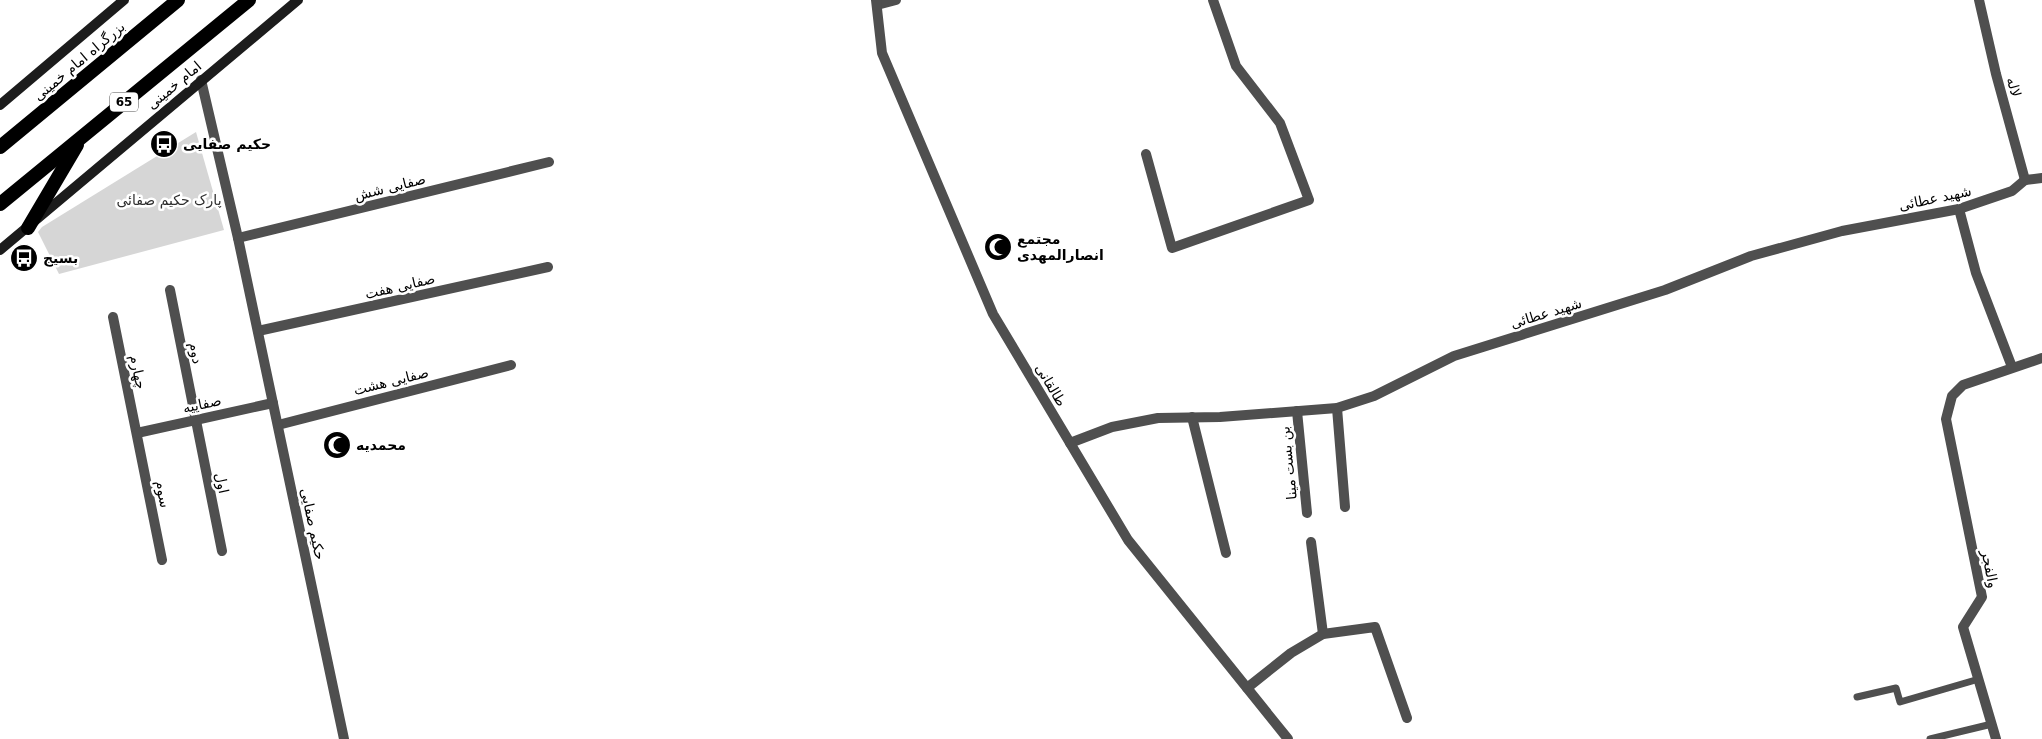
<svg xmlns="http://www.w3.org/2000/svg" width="2042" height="739" viewBox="0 0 2042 739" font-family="'DejaVu Sans',Cairo,sans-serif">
<rect width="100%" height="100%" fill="#fff"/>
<polygon fill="#d6d6d6" points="196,132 224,230 59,274 38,232 42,227"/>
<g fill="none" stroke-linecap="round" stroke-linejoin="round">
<g stroke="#4f4f4f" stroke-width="7">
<polyline points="1857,697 1896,688 1900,702 1979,679"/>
<polyline points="1930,739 1992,724"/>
</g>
<g stroke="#4f4f4f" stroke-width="10">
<polyline points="1979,0 1996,74 2025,180"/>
<polyline points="877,5 896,0"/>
<polyline points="1146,154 1172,248 1309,200 1280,123 1236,66 1213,0"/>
<polyline points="2025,180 2042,178"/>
<polyline points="1959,209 1976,273 2012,367"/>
<polyline points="238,238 549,162"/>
<polyline points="170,290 222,551"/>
<polyline points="113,317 162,560"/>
<polyline points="258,331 548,267"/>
<polyline points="1337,408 1345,507"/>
<polyline points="1297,411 1307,513"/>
<polyline points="1192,417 1226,553"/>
<polyline points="278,425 511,365"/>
<polyline points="137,433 273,403"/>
<polyline points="1070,443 1112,427 1158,418 1220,417 1337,408 1374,396 1454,356 1665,290 1751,256 1842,231 1959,209 2012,191 2025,180"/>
<polyline points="1311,542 1323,634"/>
<polyline points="1247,688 1291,653 1323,634 1375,627 1407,718"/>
<polyline points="1996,739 1963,627 1982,597 1946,419 1952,396 1963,385 2042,358"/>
</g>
<g stroke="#4f4f4f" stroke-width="10">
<polyline points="876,0 882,53 993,314 1128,540 1288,739"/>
<polyline points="201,80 238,238 344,739"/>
</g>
<g stroke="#1c1c1c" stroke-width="10">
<polyline points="0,105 124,0"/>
<polyline points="0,250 298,0"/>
</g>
<g stroke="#000" stroke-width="14">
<polyline points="0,147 178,0"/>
<polyline points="0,204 249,0"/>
<polyline points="28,228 77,145"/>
</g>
</g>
<defs>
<g id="bus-disc" transform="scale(1.4375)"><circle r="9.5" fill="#000" stroke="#fff"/><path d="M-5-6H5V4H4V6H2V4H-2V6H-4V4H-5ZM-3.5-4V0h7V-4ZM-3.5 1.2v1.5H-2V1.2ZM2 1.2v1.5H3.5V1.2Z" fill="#fff"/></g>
<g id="mosque-disc" transform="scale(1.4375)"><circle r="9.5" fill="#000" stroke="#fff"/><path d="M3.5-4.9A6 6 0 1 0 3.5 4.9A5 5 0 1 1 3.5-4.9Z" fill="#fff"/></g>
</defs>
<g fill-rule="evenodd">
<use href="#bus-disc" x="164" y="144"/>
<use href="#mosque-disc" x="998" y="247"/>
<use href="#bus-disc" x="24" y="258"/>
<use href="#mosque-disc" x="337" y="445"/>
</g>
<g text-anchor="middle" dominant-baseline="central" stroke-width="5" stroke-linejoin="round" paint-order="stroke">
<rect fill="#fff" stroke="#4c4c4c" stroke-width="1" x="110" y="92.5" width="28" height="19" rx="4"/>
<g font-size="12" font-weight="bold" fill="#000">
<text x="124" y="102">65</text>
</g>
<g font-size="14" fill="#000" stroke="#fff">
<text transform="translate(79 61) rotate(-40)">بزرگراه امام خمینی</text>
<text transform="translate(174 85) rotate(-40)">امام خمینی</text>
<text transform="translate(2014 87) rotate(75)">لاله</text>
<text transform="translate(390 187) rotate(-14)">صفایی شش</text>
<text transform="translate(1935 198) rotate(-12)">شهید عطائی</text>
<text transform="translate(400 286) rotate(-13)">صفایی هفت</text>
<text transform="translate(1546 313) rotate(-17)">شهید عطائی</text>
<text transform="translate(196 353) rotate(79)">دوم</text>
<text transform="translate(138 372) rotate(78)">چهارم</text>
<text transform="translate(391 381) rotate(-14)">صفایی هشت</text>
<text transform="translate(1051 385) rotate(59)">طالقانی</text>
<text transform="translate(202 404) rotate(-12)">صفاییه</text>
<text transform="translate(1288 463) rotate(-96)">بن بست مینا</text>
<text transform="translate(222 483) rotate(78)">اول</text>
<text transform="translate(163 494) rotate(79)">سوم</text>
<text transform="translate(313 524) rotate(78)">حکیم صفایی</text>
<text transform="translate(1990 569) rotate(79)">والفجر</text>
</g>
<g font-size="14" font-weight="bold" fill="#000" stroke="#fff" text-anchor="start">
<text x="183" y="144">حکیم صفایی</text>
<text x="1017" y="239">مجتمع<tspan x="1017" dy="16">انصارالمهدی</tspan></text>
<text x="43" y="258">بسیج</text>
<text x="356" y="445">محمدیه</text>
</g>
<g font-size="14" fill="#2d2d2d" stroke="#fff">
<text x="169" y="200">پارک حکیم صفائی</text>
</g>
</g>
</svg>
